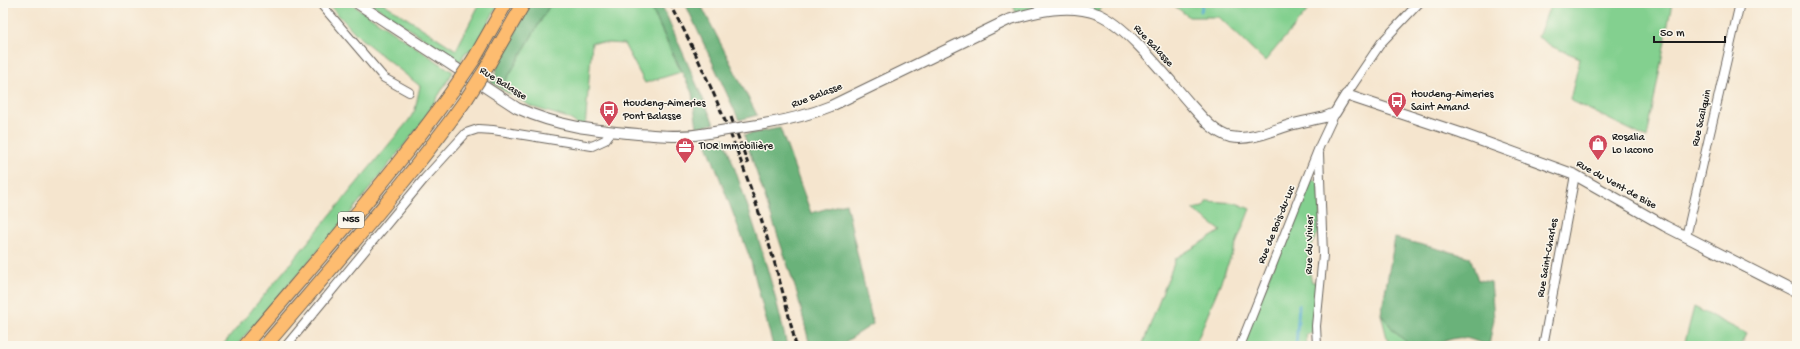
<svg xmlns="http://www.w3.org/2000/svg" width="1800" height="349" viewBox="0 0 1800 349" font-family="'Gochi Hand',sans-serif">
<rect width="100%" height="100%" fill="#fbf7ec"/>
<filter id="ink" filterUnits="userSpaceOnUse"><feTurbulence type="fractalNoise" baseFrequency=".025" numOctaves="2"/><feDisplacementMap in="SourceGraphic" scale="8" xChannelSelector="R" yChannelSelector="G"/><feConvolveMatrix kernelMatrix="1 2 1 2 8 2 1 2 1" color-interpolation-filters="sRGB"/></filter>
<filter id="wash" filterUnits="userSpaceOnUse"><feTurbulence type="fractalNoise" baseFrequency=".012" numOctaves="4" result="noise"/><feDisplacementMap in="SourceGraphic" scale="16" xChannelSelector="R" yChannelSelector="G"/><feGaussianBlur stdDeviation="0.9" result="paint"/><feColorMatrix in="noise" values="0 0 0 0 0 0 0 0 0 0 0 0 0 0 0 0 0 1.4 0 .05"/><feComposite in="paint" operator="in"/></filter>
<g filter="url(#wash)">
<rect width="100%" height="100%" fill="#f5e5ce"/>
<g fill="#83d08f" stroke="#507656">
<polygon points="327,3 350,3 453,72 421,124 348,216 236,346 222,346 409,120 415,110 420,86 360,38"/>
<polygon points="370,3 383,3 456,50 480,3 499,3 475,47 465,53 460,62"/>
<polygon points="551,3 649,3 681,72 645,83 624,44 592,42 585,129 568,118 532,107 501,89"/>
<polygon points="1013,3 1104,3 1098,14 1086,11 1017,17"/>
<polygon points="1172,3 1314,3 1265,61 1219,17 1189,17 1172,4"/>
<polygon points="1551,3 1672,3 1647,138 1570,100 1580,58 1553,47 1538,37"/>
<polygon points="1311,178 1318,182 1322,227 1309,248 1307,263 1312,282 1320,282 1316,333 1306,334 1307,346 1240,346 1309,180"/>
<polygon points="1207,201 1236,203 1250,209 1195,346 1142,346 1176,258 1221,231 1192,209 1203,207"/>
<polygon points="1694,307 1747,334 1741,346 1684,346"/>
<polygon points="1381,314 1395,332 1411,346 1389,346"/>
</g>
<g fill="#6ab27a" stroke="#43674b">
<polygon points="531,3 551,3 501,89 491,82 496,73 497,66"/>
<polygon points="649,3 660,3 665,12 714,124 697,127 692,93"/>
<polygon points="685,3 700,3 757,115 739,120"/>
<polygon points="780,128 811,213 846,203 873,324 842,344 843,346 810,346 797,293 744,135"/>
<path d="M724,138C748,206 772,275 787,346H773L750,258L706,142Z"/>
<path d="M1395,238L1470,257L1478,280L1491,282L1494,319L1489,345C1465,339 1466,333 1440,343L1441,346H1411L1395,332L1381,314Z"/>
</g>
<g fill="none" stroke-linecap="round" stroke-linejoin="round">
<g stroke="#4fa9cd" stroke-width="3">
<polyline points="1201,11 1203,3"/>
<polyline points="1296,346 1299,305"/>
</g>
</g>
</g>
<g filter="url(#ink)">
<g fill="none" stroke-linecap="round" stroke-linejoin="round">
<g stroke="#68625a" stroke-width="10">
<g id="minor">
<polyline points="320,3 384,78 409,92"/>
<polyline points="1346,95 1381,43 1419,3"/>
<polyline points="1686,237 1740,3"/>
<polyline points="286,346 425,178 466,133 478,129 493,130 592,146 605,140 611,132"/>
<polyline points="1240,346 1320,145 1335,113"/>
<polyline points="1317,346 1316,326 1323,255 1319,154"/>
<polyline points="1543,346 1575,175"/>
</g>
</g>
<g stroke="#68625a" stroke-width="12">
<g id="tertiary">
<path d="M357,3L517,108C559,127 593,130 638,134C660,135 681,138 702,134"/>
<path d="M764,124C788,120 809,115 831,106L1008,20C1037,11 1069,3 1098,14C1128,26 1168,79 1191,105C1201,116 1214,133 1230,137C1250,141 1271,131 1290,125C1301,122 1313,120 1325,117L1335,113L1346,95L1460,133L1575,175L1665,226L1797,293"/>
</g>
</g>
<g stroke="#68625a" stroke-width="15">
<g id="trunk">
<polyline points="474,59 506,3"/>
<polyline points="487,67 524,3"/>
<path d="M244,346C315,262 389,180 453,90"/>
<path d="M265,346C334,265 405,185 467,98"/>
</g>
</g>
<use href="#minor" stroke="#fff" stroke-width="8"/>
<use href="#tertiary" stroke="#fff" stroke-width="10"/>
<use href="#trunk" stroke="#fdbc70" stroke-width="13"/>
<g stroke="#1c1c1c" stroke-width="3" stroke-dasharray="6 3" stroke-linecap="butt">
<path d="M670,3C727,111 769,227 796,346"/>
<polyline points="731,117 748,164"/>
</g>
<g stroke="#68625a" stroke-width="12" stroke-linecap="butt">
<polyline id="tertiary-bridge" points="702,134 764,124"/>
</g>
<g stroke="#68625a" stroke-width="15" stroke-linecap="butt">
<g id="trunk-bridge">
<polyline points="453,90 474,59"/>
<polyline points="467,98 487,67"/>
</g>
</g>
<use href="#tertiary-bridge" stroke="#fff" stroke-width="10"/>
<use href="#trunk-bridge" stroke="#fdbc70" stroke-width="13"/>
</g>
</g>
<defs>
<g id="bus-pin" transform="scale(1)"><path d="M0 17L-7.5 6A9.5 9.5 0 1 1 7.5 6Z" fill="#d1495b" stroke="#fbf7ec"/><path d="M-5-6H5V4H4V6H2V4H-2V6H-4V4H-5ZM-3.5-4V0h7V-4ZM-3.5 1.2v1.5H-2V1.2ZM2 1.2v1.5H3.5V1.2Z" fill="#fff"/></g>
<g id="shop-pin" transform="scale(1)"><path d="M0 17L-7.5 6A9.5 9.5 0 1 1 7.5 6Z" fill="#d1495b" stroke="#fbf7ec"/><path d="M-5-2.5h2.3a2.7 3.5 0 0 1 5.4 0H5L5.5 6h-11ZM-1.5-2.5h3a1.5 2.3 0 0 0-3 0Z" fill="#fff"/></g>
<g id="office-pin" transform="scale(1)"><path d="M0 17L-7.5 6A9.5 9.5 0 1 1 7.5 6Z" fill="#d1495b" stroke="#fbf7ec"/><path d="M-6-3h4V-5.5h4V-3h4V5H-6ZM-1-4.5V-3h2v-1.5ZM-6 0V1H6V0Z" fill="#fff"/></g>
</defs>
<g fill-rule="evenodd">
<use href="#bus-pin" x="1397" y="101"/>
<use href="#bus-pin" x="609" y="110"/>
<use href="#shop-pin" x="1598" y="144"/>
<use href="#office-pin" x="685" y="147"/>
</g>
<g text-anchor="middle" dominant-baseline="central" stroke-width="3" stroke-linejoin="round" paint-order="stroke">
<rect fill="#fbf7ec" stroke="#5f5e5a" stroke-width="1" x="338" y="212" width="26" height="16" rx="3"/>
<g font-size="10" font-weight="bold" fill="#1c1c1c">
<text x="351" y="220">N55</text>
</g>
<g font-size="11" fill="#1c1c1c" stroke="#fbf7ec">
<text transform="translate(1153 46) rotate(47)">Rue Balasse</text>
<text transform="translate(503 84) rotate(32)">Rue Balasse</text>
<text transform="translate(817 96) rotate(-21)">Rue Balasse</text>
<text transform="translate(1702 118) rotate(-77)">Rue Scailquin</text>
<text transform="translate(1616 185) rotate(29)">Rue du Vent de Bise</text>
<text transform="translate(1277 225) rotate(-68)">Rue de Bois-du-Luc</text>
<text transform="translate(1310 245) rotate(-89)">Rue du Vivier</text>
<text transform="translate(1548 258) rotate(-80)">Rue Saint-Charles</text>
</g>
<g font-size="11" fill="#1c1c1c" stroke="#fbf7ec" text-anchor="start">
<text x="1411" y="95">Houdeng-Aimeries<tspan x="1411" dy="13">Saint Amand</tspan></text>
<text x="623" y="104">Houdeng-Aimeries<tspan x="623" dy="13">Pont Balasse</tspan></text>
<text x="1612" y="138">Rosalia<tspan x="1612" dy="13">Lo Iacono</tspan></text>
<text x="699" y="147">TIOR Immobilière</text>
</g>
</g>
<rect width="1800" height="349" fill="none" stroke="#fbf7ec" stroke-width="16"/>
<path d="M1654 36v6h71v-6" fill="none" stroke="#1c1c1c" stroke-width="2"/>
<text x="1660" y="36" font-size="12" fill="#1c1c1c" stroke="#fbf7ec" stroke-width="3" paint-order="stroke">50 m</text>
</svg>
